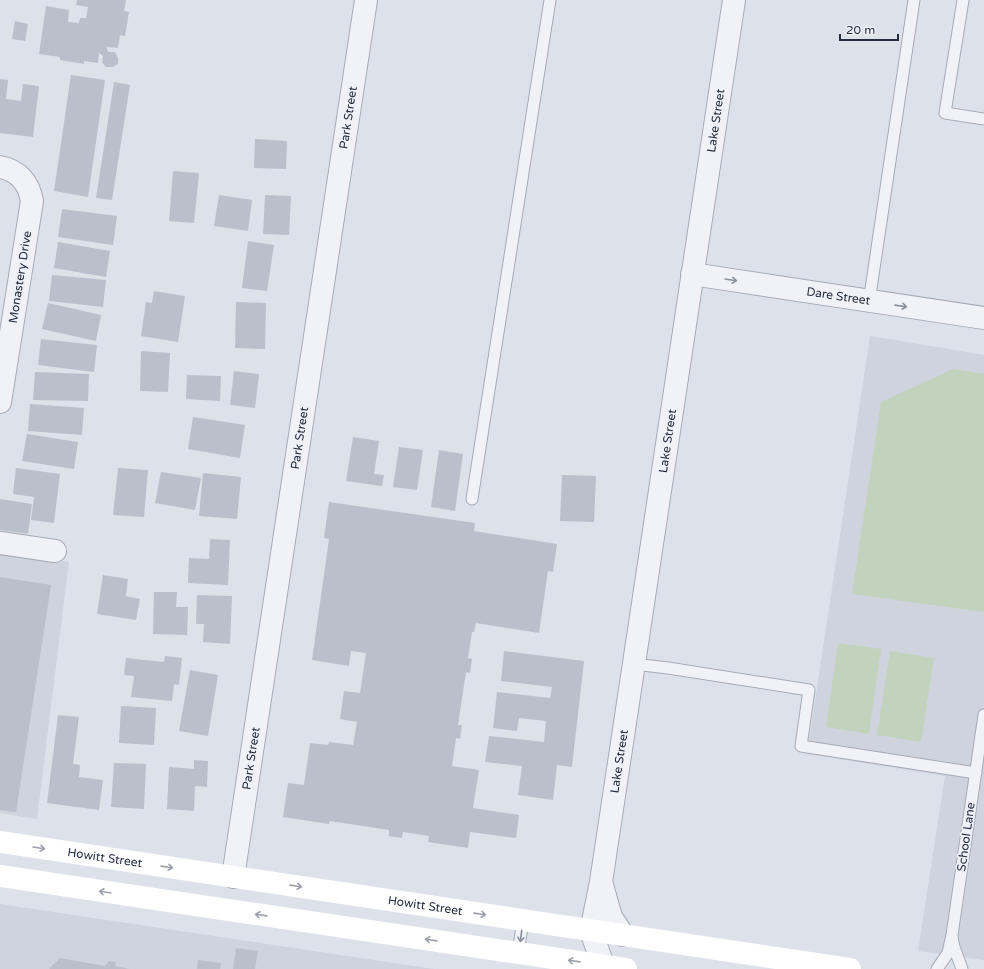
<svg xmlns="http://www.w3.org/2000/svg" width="984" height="969" viewBox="0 0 984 969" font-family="'Varela Round',sans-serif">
<rect width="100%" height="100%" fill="#dde1e9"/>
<g fill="#cfd3de">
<polygon points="870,336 984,355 984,960 918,951 945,776 807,754"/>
<polygon points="0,553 69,562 37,819 0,813"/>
<polygon points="0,904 434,969 0,969"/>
</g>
<g fill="#c1d3bd">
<polygon points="953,369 984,374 984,612 852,594 881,402"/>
<polygon points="838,643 881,649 869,734 826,727"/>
<polygon points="890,651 934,658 921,742 877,735"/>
</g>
<g fill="#babfcc">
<polygon points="77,0 126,0 124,11 129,12 125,36 120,35 118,48 107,47 108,52 115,52 118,58 118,64 112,67 106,67 102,62 103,56 99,53 98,63 84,61 84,64 60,60 60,57 39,54 46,6 69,10 68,22 79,23 80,18 86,18 88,7 76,5"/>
<polygon points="15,21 28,24 25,41 12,39"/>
<polygon points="71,75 105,80 88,197 54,191"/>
<polygon points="0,79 8,80 6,99 21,101 23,84 39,86 33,137 0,133"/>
<polygon points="114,82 130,85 112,200 96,198"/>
<polygon points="255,139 287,141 286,169 254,168"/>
<polygon points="173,171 199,173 194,223 169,221"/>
<polygon points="219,195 252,200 248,231 214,226"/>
<polygon points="265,195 291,196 289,235 263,234"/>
<polygon points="62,209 117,216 113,245 58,237"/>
<polygon points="248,241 274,245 267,291 242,288"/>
<polygon points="58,242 110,251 106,277 54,268"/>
<polygon points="52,275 106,280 103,307 49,301"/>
<polygon points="154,291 185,296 178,342 141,336 146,302 152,303"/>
<polygon points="236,302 266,303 265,349 235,348"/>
<polygon points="48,303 101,315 96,341 42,329"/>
<polygon points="41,339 97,345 94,372 38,365"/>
<polygon points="141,351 170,353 168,392 140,391"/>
<polygon points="234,371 259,374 255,408 230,405"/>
<polygon points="35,372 89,374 88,401 33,400"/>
<polygon points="187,375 221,376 220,401 186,399"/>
<polygon points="30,404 84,408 82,435 28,431"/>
<polygon points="193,417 245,425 240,458 188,449"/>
<polygon points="27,434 78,442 74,469 22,461"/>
<polygon points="353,437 379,441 374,474 384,475 382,486 346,481"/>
<polygon points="399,447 423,450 417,490 393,487"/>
<polygon points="439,450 463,454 455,511 431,507"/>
<polygon points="16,468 60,474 54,523 31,520 34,497 13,494"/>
<polygon points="118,468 148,470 144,517 113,515"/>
<polygon points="161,472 201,478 195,510 155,503"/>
<polygon points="203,473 241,477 237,519 199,516"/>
<polygon points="562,475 596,476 594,522 560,521"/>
<polygon points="0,499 32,504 28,534 0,530"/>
<polygon points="329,502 475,523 474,531 557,544 553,572 548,571 539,633 476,623 474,632 472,632 468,658 472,659 470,673 466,672 458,725 462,725 460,739 456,738 452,766 479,770 473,808 519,815 516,838 470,832 468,848 428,842 429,836 403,832 402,838 389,836 389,830 330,821 329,824 283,817 288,783 304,785 310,743 328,745 329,742 353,745 357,722 340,719 344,691 360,693 366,653 351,651 349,666 312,660 329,539 324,538"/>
<polygon points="210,539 230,540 228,585 188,583 189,558 209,559"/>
<polygon points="103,575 128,579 126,596 140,599 136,620 97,614"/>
<polygon points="0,577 51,585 16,812 0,810"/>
<polygon points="154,592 177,592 176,607 188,607 187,635 153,634"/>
<polygon points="197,595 232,596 230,644 203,642 204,624 196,624"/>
<polygon points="504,651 584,661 572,767 557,765 553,800 518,795 522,766 485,762 489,736 544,742 546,721 519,718 517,731 493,728 497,692 550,698 552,687 501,681"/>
<polygon points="165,656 182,658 179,685 174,684 172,701 131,697 134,676 124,675 126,658 164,662"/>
<polygon points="190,670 218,675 208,736 179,731"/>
<polygon points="121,706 156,708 154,745 119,743"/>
<polygon points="58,715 79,717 73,764 80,765 79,777 103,780 99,810 47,803"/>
<polygon points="194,760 208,761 207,787 195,786 194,811 167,809 169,767 194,769"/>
<polygon points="114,763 146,764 144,809 111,807"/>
<polygon points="236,948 258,951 255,969 233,969"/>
<polygon points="60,958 105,966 109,961 116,962 115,966 129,969 49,969"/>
<polygon points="198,960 221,963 220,969 197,969"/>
</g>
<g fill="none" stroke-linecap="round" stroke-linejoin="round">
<g stroke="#a6abb7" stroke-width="13">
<g id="lane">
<polyline points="963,0 945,113 984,119"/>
<polyline points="869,302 914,0"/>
<polyline points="472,499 550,0"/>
<polyline points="634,664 668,668 809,690 801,746 976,773"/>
<polyline points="952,937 954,947 962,969"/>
<polyline points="518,953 523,920"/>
<polyline points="937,969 948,953 952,935 984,715"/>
</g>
</g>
<g stroke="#a6abb7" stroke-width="24">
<g id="street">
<path d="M0,167C18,170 29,183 32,201L0,402"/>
<path id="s1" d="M692,274L984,318"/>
<polyline points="0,543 55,551"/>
<path id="s2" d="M233,877L366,0"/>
<polyline points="602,885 611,917 623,935"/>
<path id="s3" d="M603,965L591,931L601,882L734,0"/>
</g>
</g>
<use href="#lane" stroke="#f0f2f7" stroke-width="11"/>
<use href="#street" stroke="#f0f2f7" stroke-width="22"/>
<g stroke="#fff" stroke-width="22">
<path id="s4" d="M0,842L850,969"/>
<polyline points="0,876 626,969"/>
</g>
</g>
<defs><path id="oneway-shaft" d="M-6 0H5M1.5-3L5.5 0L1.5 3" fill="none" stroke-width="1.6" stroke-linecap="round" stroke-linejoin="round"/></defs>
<g stroke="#8a909c">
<use href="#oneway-shaft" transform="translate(731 280) rotate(9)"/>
<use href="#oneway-shaft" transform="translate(901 306) rotate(8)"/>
<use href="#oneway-shaft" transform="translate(521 936) rotate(97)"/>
</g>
<g stroke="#9da0aa">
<use href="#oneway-shaft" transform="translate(39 848) rotate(9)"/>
<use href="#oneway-shaft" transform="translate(167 867) rotate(8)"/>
<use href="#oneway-shaft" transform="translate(296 886) rotate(8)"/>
<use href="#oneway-shaft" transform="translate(105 892) rotate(-171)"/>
<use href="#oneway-shaft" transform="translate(480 914) rotate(8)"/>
<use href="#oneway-shaft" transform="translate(261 915) rotate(-172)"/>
<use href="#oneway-shaft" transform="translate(431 940) rotate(-172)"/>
<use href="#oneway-shaft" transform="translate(574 961) rotate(-172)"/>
</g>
<g text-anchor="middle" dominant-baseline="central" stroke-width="3.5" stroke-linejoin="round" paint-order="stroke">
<g font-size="12" fill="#252d41" stroke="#edf0f6">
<text stroke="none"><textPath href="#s2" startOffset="768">Park Street</textPath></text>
<text stroke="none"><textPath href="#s3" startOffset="856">Lake Street</textPath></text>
<text transform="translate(20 277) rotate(-81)">Monastery Drive</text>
<text stroke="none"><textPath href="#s1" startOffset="148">Dare Street</textPath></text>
<text stroke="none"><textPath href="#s2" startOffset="444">Park Street</textPath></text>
<text stroke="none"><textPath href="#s3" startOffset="532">Lake Street</textPath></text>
<text stroke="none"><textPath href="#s2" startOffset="120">Park Street</textPath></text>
<text stroke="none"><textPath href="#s3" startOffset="208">Lake Street</textPath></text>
<text transform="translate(966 837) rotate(-82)">School Lane</text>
<text stroke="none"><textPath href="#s4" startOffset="106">Howitt Street</textPath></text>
<text stroke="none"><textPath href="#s4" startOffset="430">Howitt Street</textPath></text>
</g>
</g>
<path d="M840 34v6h58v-6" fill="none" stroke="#252d41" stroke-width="2"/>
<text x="846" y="34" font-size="12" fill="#252d41" stroke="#edf0f6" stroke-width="3" paint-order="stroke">20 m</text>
</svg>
